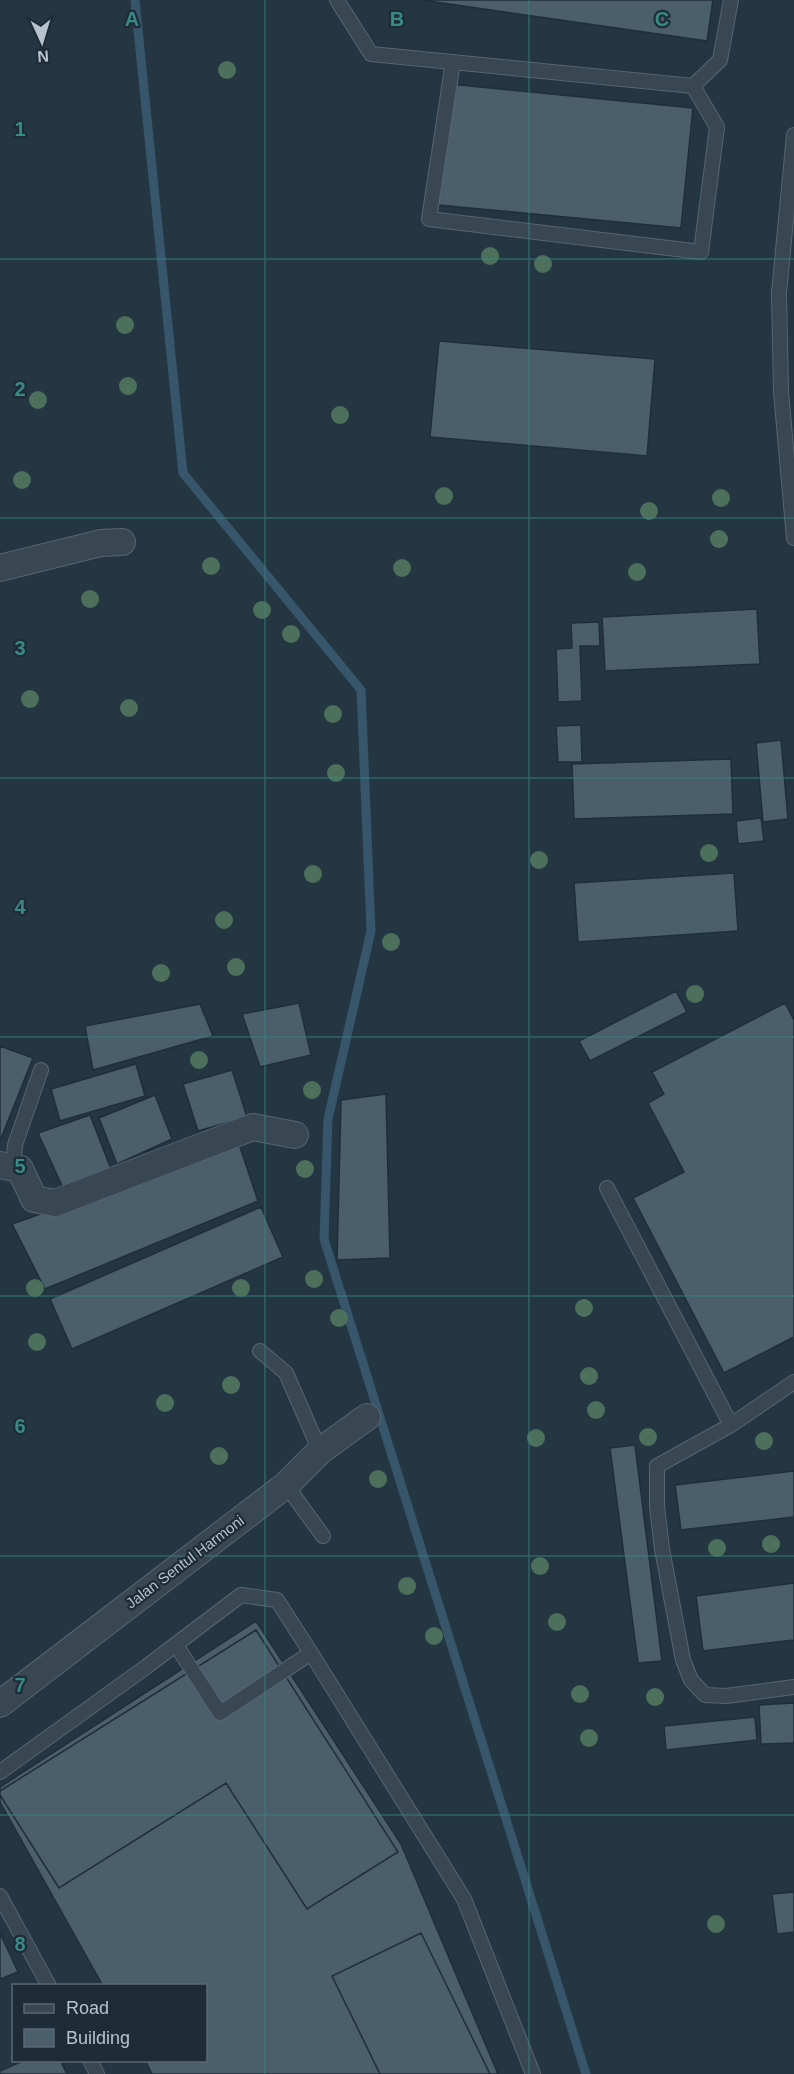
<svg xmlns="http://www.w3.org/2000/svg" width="794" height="2074" font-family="Arial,sans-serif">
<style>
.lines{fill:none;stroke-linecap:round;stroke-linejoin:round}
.stream{stroke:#37556b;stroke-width:9}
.building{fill:#4a5e6b;stroke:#202e3a;stroke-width:1.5}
.lane-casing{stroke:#576570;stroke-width:16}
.street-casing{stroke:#576570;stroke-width:28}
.lane{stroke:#394752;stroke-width:14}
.street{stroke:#394752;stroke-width:26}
.tree{fill:#4c705c}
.grid{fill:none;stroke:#398986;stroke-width:1.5;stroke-opacity:0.55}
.labels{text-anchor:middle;stroke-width:4.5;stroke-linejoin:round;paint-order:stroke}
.street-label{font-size:15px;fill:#b6c2cc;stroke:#1e2c38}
.grid-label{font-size:20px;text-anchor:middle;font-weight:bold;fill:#398986;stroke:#1e2c38;stroke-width:4.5;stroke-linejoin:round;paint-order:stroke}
</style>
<rect width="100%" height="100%" fill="#253643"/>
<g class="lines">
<path class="stream" d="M135 0 183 473 361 690 371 931 328 1119 324 1239 586 2074"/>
</g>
<path class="building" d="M421 0H713L707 41Z
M450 84 693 108 681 228 438 205Z
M439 341 655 359 647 456 430 437Z
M757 609 760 664 605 671 602 617Z
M599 622 600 646H580L582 701 558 702 556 649 572 648 571 623Z
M581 725 582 762H558L556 726Z
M781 740 788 819 763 822 756 743Z
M731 759 733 814 574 819 572 764Z
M761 818 764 841 738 844 736 821Z
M734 873 738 931 578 942 574 883Z
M676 991 687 1012 590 1061 579 1041Z
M299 1003 311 1055 260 1067 242 1014Z
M785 1003 794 1020V1337L724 1373 633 1198 684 1172 648 1103 664 1094 652 1072Z
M200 1004 213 1036 93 1070 85 1026Z
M0 1046 33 1058 0 1141Z
M136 1064 145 1096 60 1121 51 1089Z
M232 1070 247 1117 198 1131 183 1084Z
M386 1094 390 1258 337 1260 341 1100Z
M155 1095 172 1139 117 1164 99 1118Z
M90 1115 111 1169 63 1188 38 1133Z
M239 1144 258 1201 45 1289 12 1224Z
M261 1207 283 1257 72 1349 50 1299Z
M635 1445 662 1661 638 1663 610 1448Z
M794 1471V1517L681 1530 675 1485Z
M794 1583V1640L703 1651 696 1596Z
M256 1621 401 1844 498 2074H152L145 2060H206V1986H103L0 1802V1787Z
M256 1630 398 1852 307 1909 226 1783 59 1888 0 1795V1791Z
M794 1703V1743L761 1744 759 1705Z
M755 1717 757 1740 666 1750 664 1726Z
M794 1892V1932L777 1934 772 1894Z
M0 1933 18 1972 0 1979Z
M421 1933 490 2074H380L332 1976Z
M25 2060H60L67 2074H0V2071Z"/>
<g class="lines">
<g class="lane-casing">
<path id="lane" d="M337 0 371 54 693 86 720 60 731 0
M453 62 429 219 701 252 717 127 693 86
M794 135 779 293 781 392 794 538
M13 1168 15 1145 41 1070
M607 1188 731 1425
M260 1351 286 1373 320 1451
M794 1382 731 1425 657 1466V1506L662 1549 683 1660 691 1680 705 1695 726 1696 794 1687
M286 1485 323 1536
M176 1645 220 1713 311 1653
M0 1772 146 1667 241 1595 277 1600 311 1653 464 1899 533 2074
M0 1896 49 1986
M90 2060 97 2074"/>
</g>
<g class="street-casing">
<path id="street" d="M0 568 101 543 122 542
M0 1165 20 1169 34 1199 55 1203 253 1127 295 1135
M0 1704 286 1485 320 1451 367 1417"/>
</g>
<use href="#lane" class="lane"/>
<use href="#street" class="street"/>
</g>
<g class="tree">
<circle cx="227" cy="70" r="9"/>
<circle cx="490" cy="256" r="9"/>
<circle cx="543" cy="264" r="9"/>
<circle cx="125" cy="325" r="9"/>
<circle cx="128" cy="386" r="9"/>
<circle cx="38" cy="400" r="9"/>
<circle cx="340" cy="415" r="9"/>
<circle cx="22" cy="480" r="9"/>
<circle cx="444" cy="496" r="9"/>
<circle cx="721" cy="498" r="9"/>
<circle cx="649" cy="511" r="9"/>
<circle cx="719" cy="539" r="9"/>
<circle cx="211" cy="566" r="9"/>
<circle cx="402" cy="568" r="9"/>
<circle cx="637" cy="572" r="9"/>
<circle cx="90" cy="599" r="9"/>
<circle cx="262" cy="610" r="9"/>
<circle cx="291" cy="634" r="9"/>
<circle cx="30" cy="699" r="9"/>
<circle cx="129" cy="708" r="9"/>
<circle cx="333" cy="714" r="9"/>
<circle cx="336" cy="773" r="9"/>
<circle cx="709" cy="853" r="9"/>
<circle cx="539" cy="860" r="9"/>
<circle cx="313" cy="874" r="9"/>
<circle cx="224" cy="920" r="9"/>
<circle cx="391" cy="942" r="9"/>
<circle cx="236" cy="967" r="9"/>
<circle cx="161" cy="973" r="9"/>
<circle cx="695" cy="994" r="9"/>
<circle cx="199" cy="1060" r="9"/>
<circle cx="312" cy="1090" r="9"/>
<circle cx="305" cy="1169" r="9"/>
<circle cx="314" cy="1279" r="9"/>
<circle cx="35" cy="1288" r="9"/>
<circle cx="241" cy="1288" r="9"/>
<circle cx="584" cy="1308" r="9"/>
<circle cx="339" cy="1318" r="9"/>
<circle cx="37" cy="1342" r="9"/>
<circle cx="589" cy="1376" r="9"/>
<circle cx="231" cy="1385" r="9"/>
<circle cx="165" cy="1403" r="9"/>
<circle cx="596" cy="1410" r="9"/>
<circle cx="648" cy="1437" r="9"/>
<circle cx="536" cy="1438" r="9"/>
<circle cx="764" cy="1441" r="9"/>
<circle cx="219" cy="1456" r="9"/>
<circle cx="378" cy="1479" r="9"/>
<circle cx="771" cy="1544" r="9"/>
<circle cx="717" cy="1548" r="9"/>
<circle cx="540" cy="1566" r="9"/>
<circle cx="407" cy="1586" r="9"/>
<circle cx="557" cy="1622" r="9"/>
<circle cx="434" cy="1636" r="9"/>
<circle cx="580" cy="1694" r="9"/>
<circle cx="655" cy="1697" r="9"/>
<circle cx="589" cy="1738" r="9"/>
<circle cx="716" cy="1924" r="9"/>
</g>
<path class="grid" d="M265 0V2074M529 0V2074M0 259H794M0 518H794M0 778H794M0 1037H794M0 1296H794M0 1556H794M0 1815H794"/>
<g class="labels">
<g class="street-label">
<text transform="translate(185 1562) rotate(-37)" y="5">Jalan Sentul Harmoni</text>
</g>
</g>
<g class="grid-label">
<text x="132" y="26">A</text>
<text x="397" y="26">B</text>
<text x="662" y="26">C</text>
<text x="20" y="136">1</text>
<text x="20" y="396">2</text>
<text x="20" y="655">3</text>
<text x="20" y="914">4</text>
<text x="20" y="1173">5</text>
<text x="20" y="1433">6</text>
<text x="20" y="1692">7</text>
<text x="20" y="1951">8</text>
</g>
<rect x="12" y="1984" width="195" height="78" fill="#1e2c38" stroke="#5b6873" stroke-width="1.5"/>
<rect x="24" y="2004" width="30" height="9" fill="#394752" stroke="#5b6873" stroke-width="1.5"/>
<text x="66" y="2014" font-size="18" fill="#b6c2cc">Road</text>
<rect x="24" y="2029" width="30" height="18" fill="#4a5e6b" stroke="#5b6873" stroke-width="1.5"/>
<text x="66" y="2044" font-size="18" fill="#b6c2cc">Building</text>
<g transform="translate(42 42) rotate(176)" stroke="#1e2c38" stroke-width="4.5" paint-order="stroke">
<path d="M0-4.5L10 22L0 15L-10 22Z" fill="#b6c2cc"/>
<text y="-9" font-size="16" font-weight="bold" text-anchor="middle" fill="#b6c2cc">N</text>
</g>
</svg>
